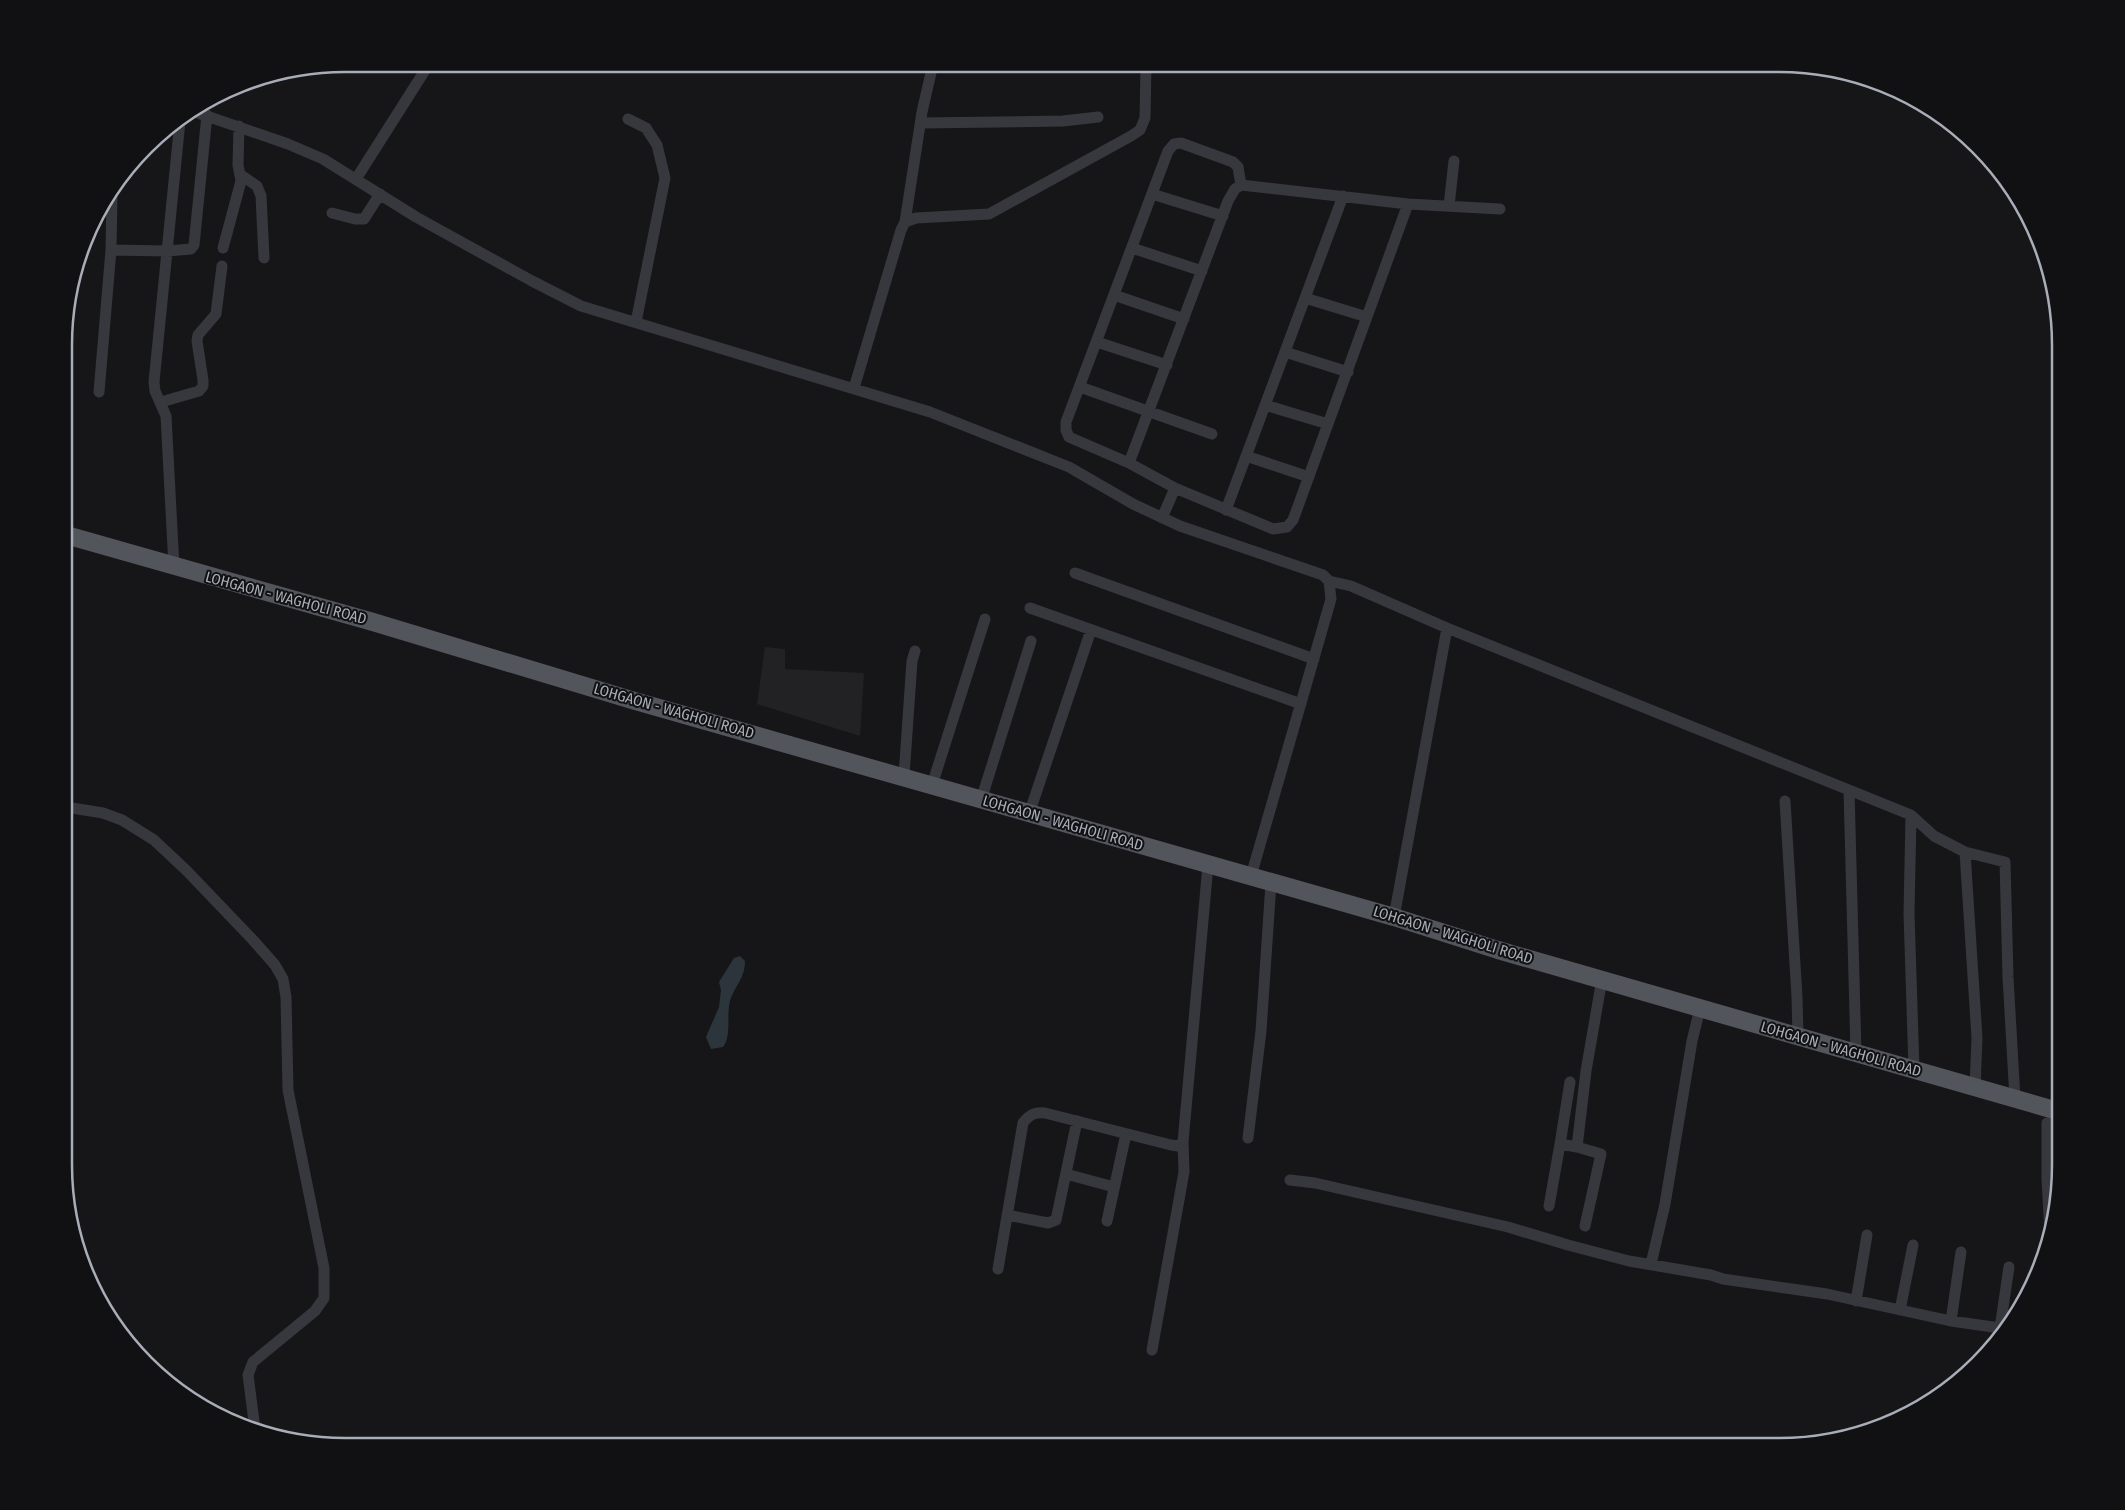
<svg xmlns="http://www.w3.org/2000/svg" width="2125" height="1510" font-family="'Fira Sans Condensed',sans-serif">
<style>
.built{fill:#222225}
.water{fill:#2c353c}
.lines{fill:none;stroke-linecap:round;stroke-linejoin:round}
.minor{stroke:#37383d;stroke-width:11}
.primary{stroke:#53555c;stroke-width:18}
.labels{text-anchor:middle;stroke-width:4;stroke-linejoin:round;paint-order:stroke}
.street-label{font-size:15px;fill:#a8adb8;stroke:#111113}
.rim{fill:none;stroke:#a8adb8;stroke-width:2.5}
</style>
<rect width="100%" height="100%" fill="#161618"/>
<path class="built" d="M765 647 785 649V669L864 673 860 736 757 704Z"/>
<path class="water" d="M740 956 745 961C745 979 735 985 730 1001 726 1016 732 1035 723 1047L711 1049 706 1037 719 1007 721 990 719 982 734 958Z"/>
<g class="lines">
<path class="minor" d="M195 112 288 144 323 159 416 217 532 281 581 306 930 412 1069 467 1133 504 1180 526 1323 575 1329 581 1331 599 1251 876
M628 119 646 128 657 145 665 178 636 322
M921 123 1063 121 1098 117
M241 175 257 186 261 196 264 258
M356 179 429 64
M1241 185 1238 167 1233 162 1181 143 1174 144 1168 151 1066 422V430L1069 437 1129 463 1175 488 1273 529 1287 527 1293 520 1408 204
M1152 194 1223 216
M1449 206 1454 161
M332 213 355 219H364L380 194
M905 222 916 218 989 214 1131 136 1140 130 1145 118 1146 64
M223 248 241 181 238 165 239 126
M1132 248 1202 271
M111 250 167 251 191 249 194 245 207 115
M1114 295 1184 319
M1305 298 1367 317
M1097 342 1167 365
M1285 352 1348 372
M1080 387 1212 434
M854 388 901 230 905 222 922 112 933 64
M99 392 111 250 112 195
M161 402 199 391 203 386V380L197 341 198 335 216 314 222 266
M1265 405 1328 424
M1246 456 1309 477
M1129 463 1228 201 1235 189 1241 185 1408 204 1500 209
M1226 510 1343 196
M1162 518 1175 488
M174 567 166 416 155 391 154 382 180 121
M1075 573 1314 659
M1329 581 1351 586 1447 628 1911 815 1934 836 1965 852 2005 862 2008 977 2015 1099
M1030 608 1301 704
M904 776 912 661 915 651
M932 785 985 619
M1849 790 1856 1053
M981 800 1031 641
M1785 801 1797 997 1798 1036
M66 807 103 813 122 820 154 840 187 871 253 940 275 965 283 979 286 997 288 1090 324 1268V1298L315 1311 253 1362 248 1375 255 1429
M1029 814 1091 630
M1911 815 1909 913 1914 1070
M1965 852 1977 1038 1975 1088
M1394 917 1447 628
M2047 1123V1179L2050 1234
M1248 1138 1261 1031 1271 883
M1560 1144 1570 1082
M1577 1147 1601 1154 1585 1226
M1066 1174 1114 1187
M1290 1180 1315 1183 1508 1227 1568 1245 1629 1261 1711 1275 1723 1279 1827 1294 1951 1321 2007 1329
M1549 1206 1560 1144 1577 1147 1586 1071 1602 979
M1007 1215 1048 1223 1056 1220 1077 1121
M1107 1221 1126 1134
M1651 1264 1665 1204 1692 1041 1700 1008
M998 1269 1023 1123C1030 1114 1035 1112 1045 1113L1171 1145 1178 1146 1183 1142 1208 865
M1856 1301 1867 1235
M1900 1310 1913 1245
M1951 1321 1961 1252
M2000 1328 2009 1267
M1152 1350 1184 1172 1183 1142"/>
<path class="primary" d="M66 535 373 622 635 701 1394 917 1498 950 2061 1112"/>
</g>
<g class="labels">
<g class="street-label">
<text transform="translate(286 598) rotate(15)" y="5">LOHGAON - WAGHOLI ROAD</text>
<text transform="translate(674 711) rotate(16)" y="5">LOHGAON - WAGHOLI ROAD</text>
<text transform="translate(1063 823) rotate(16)" y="5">LOHGAON - WAGHOLI ROAD</text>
<text transform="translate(1453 935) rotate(17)" y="5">LOHGAON - WAGHOLI ROAD</text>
<text transform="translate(1841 1049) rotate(16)" y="5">LOHGAON - WAGHOLI ROAD</text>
</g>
</g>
<path d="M0 0H2125V1510H0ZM345 72H1779A273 273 0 0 1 2052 345V1165A273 273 0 0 1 1779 1438H345A273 273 0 0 1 72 1165V345A273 273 0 0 1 345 72Z" fill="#111113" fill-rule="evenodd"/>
<path class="rim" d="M345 72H1779A273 273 0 0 1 2052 345V1165A273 273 0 0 1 1779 1438H345A273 273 0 0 1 72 1165V345A273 273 0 0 1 345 72Z"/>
</svg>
